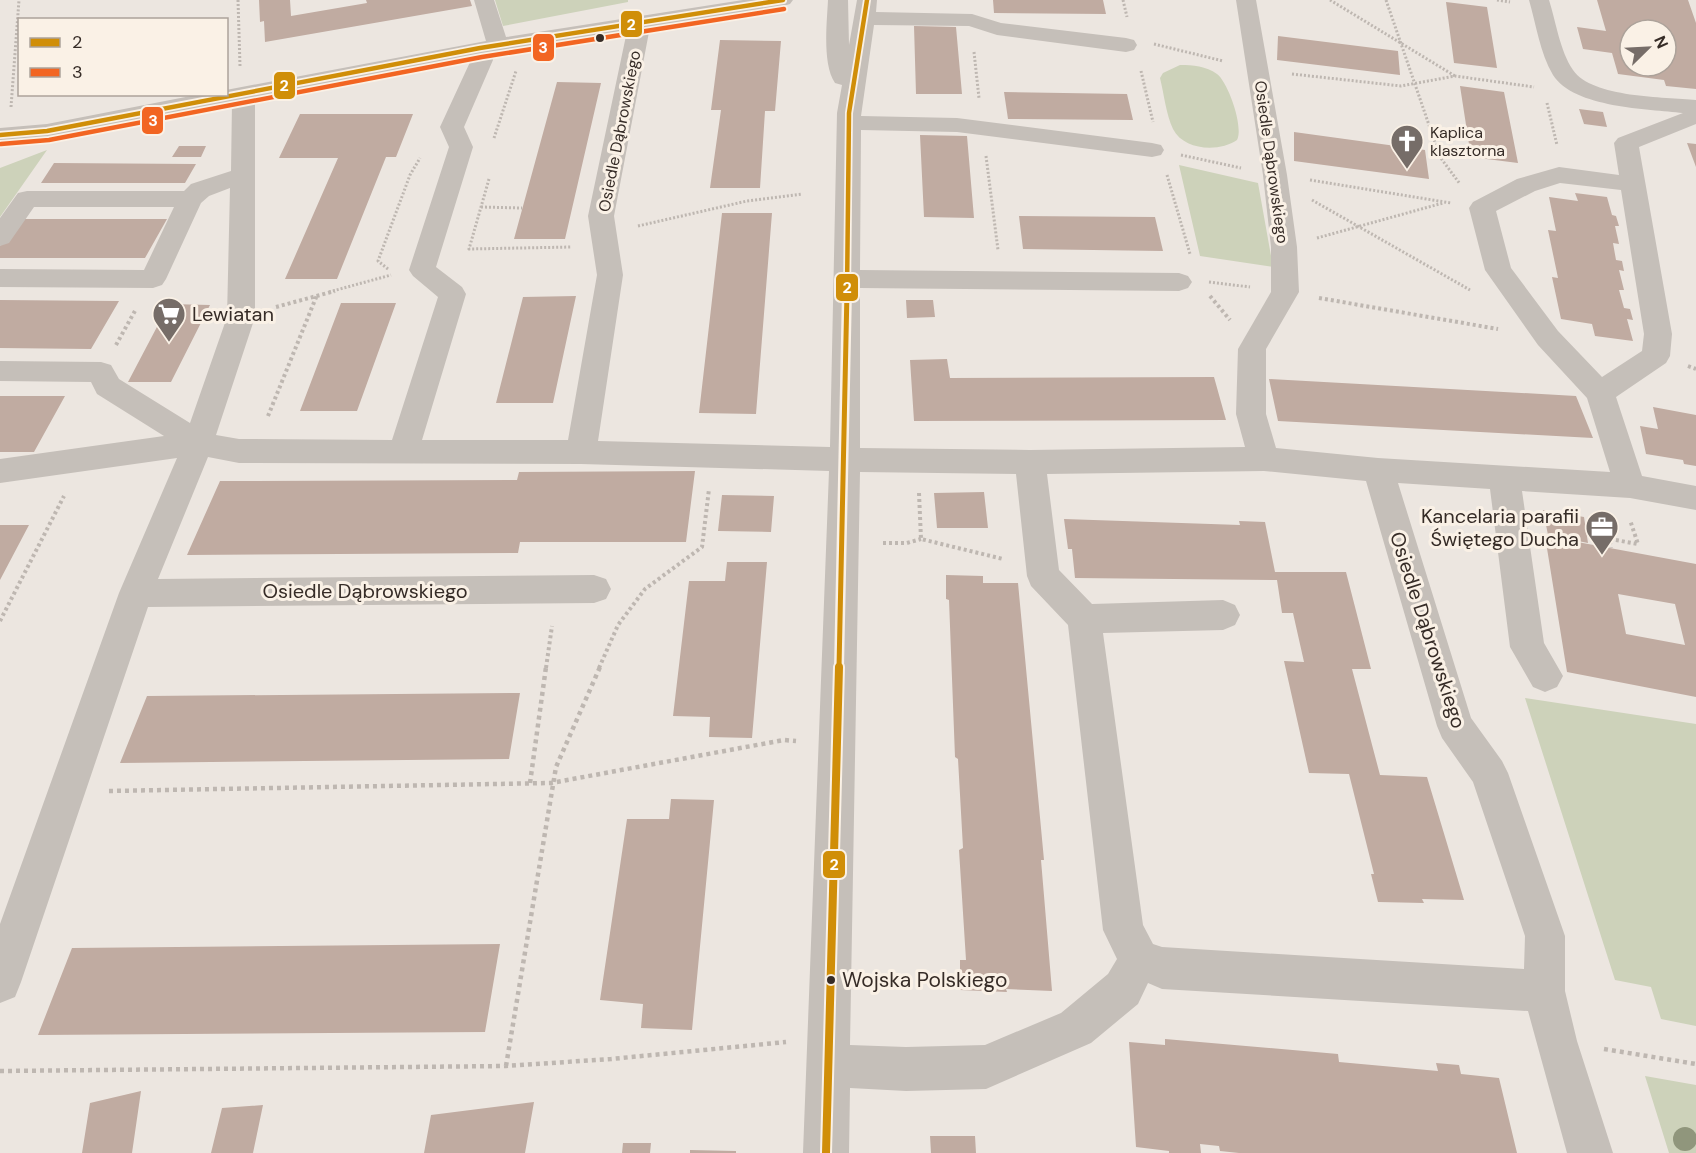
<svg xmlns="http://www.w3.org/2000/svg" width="1696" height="1153" font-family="'DM Sans',sans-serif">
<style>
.green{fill:#cdd2ba}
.building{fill:#c0aba1;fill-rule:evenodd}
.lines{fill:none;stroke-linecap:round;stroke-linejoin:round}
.path-far2{stroke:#beb7b1;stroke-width:3;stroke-dasharray:2 2;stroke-linecap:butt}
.path-far1{stroke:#beb7b1;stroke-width:4;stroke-dasharray:3 3;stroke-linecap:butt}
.path{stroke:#beb7b1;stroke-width:4.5;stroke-dasharray:4 4;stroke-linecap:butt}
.minor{fill:#c5bfb9;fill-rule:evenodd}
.bus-1-far2-casing{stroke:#faf1e6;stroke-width:8}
.bus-1-far1-casing{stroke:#faf1e6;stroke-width:10}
.bus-1-casing{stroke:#faf1e6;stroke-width:12}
.bus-2-casing{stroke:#faf1e6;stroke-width:8}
.bus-1-far2{stroke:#d08e08;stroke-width:4.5}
.bus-1-far1{stroke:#d08e08;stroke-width:5}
.bus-1{stroke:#d08e08;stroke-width:8}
.bus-2{stroke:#f26522;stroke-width:4.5}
.tree{fill:#90967c}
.bus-dot{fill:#362c27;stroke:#faf1e6;stroke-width:2}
.labels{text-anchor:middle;stroke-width:6;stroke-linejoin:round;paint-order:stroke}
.far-street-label{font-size:16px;fill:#362c27;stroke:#faf1e6}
.far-poi-label{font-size:16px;fill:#362c27;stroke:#faf1e6;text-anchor:start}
.poi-label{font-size:20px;fill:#362c27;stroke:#faf1e6;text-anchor:start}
.street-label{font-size:20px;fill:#362c27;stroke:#faf1e6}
.near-bus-label{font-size:21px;fill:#362c27;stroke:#faf1e6;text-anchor:start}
.line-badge{stroke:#faf1e6;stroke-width:2}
.badge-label{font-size:16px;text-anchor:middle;font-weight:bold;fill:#fff}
</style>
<rect width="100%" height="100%" fill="#ece6e0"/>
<path class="green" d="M495 0H628V2L503 26Z
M1180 65C1193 65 1206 66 1217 74 1228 82 1244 127 1237 140 1220 152 1184 151 1173 129 1166 114 1164 94 1160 78L1163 73Z
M47 150 0 217V168Z
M1179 165 1258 183 1273 267 1200 256Z
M1525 698 1696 724V1026L1661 1019 1651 987 1615 980Z
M1645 1076 1696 1085V1153H1669Z"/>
<path class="building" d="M259 0H290L291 16 367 3 366 0H470L472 6 265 42 264 21 260 22Z
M993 0H1103L1106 14 994 13Z
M1597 0H1688L1696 23V89L1666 86 1664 80 1618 74 1612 53 1583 49 1577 27 1606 31ZM1630 30H1666V66H1630Z
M1446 2 1487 7 1497 68 1454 63Z
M914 26 956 27 962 94H916Z
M1278 36 1398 51 1400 75 1277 60Z
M720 40 781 41 775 111H765L760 188H710L721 110H711Z
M557 82 601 83 565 239H514Z
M1460 86 1504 92 1518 163 1471 157Z
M1004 92 1127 94 1133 120 1008 119Z
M1579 109 1603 112 1607 127 1584 124Z
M300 114H413L396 157H386L337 279H285L338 158H279Z
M1294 132 1425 150 1429 179 1294 161Z
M920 135 967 136 974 218 924 217Z
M1687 143 1696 144V167Z
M179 146H206L201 157H172Z
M54 163 196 164 185 183H41Z
M1575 193 1607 197 1612 215 1616 216 1619 226H1615L1619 244 1613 243 1616 260 1622 261 1624 271 1619 270 1624 290H1619L1624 308 1630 309 1633 320 1627 319 1633 341 1595 336 1592 324 1561 319 1552 277 1558 278 1548 230 1556 231 1549 197 1578 201Z
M722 213H772L756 414 699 413Z
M1019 216 1155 217 1163 251 1023 249Z
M18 219H167L145 258H0V246Z
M576 296 553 403H496L523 297Z
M0 300 119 301 91 349 0 348Z
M906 300H933L935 317 907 318Z
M341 303H396L357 411H300Z
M169 304 210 305 171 382H128Z
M947 359 950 378 1214 377 1226 420 914 421 910 360Z
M1269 379 1576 396 1593 438 1278 421Z
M0 396H65L34 452H0Z
M1653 407 1696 415V466L1684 464 1683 460 1646 454 1640 426 1658 429Z
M695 471 686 542H520L518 553 187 555 220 481 517 480 519 472Z
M984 492 988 528H937L934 493Z
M722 495 774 496 771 532 718 531Z
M1543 510 1584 517 1588 543 1548 535Z
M1064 519 1240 525 1239 521 1265 522 1275 572H1346L1371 669H1352L1380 775 1427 777 1464 900 1422 899 1424 903 1378 902 1371 874H1374L1349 774 1309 773 1284 661 1304 662 1293 613H1282L1277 580 1075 578 1072 549H1068Z
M0 525H29L0 580Z
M1545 536 1696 564V697L1567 672ZM1618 594 1675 604 1685 645 1626 634Z
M727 562H767L752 738 709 737 710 717 673 716 689 581H725Z
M946 575 983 576V583H1018L1044 860H1041L1052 991 1006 989 1007 992 960 990V960H966L959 850 963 848 958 759 955 757 949 600 946 599Z
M520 693 509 759 120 763 147 696Z
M671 799 714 800 692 1030 641 1028 643 1004 600 1000 627 819H669Z
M500 944 485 1032 38 1035 72 948Z
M1165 1039 1338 1054 1339 1062 1438 1071 1436 1063 1459 1065 1461 1074 1499 1078 1517 1153H1239L1220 1151 1219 1146 1200 1144 1201 1153H1169V1151L1136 1147 1129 1042 1165 1045Z
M141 1091 132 1153H82L90 1103Z
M534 1102 525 1153H424L431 1115Z
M263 1105 253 1153H211L222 1108Z
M930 1136H975L976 1153H931Z
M623 1143H651L650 1153H622Z
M690 1150 736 1151V1153H690Z"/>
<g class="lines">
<path class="path-far2" d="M238 0 240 66
M1123 0 1127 17
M1330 0 1455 76
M1386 0 1440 157 1460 184
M1497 0 1510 2
M1154 44 1223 61
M974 52 979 98
M1141 71 1153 122
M1292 74 1401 86 1455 76 1534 87
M1547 103 1557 145
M11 107 19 0
M494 138 516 71
M1181 155 1241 168
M986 156 998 250
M1167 175 1190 254
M489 179 469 249 572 247
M1310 180 1451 203
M1312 200 1470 290
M481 207 522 208
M638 226 747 201 802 194
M1317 238 1443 203
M388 269 378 261 410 175 420 158
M1209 282 1250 287
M329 292 391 275"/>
<path class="path-far1" d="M1210 296 1230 320
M1319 298 1498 329
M276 307 335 291
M116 345 136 309
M1688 366 1696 369
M268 416 317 295
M919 493 921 539 1003 559
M1605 518 1611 548
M1610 539 1638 544 1630 520
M883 543H907L921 539
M0 621 64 496
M546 668 552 626
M599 668 618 625 645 589 702 547 709 489"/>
<path class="path" d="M530 783 546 667
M109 791 551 783 784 740 796 741
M1604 1049 1696 1064
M506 1066 556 767 600 667
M0 1071 506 1066 611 1059 786 1042"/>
<path class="minor" d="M474 0H494L506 37 743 0H793L790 4 783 6 647 28 649 32 614 216 623 275 598 441 830 447 837 113 842 85 835 83C822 64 827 22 828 0H848L849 45 857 0H877L876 12 972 14 1001 23 1126 38 1134 40 1137 45 1134 50 1126 52 997 35 969 26 874 25 861 116 957 118 1152 143 1161 145 1164 150 1161 155 1152 157 957 132 861 130 860 270 1179 273 1188 276 1192 282 1188 288 1179 291 860 288V448L1030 450 1245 447 1236 414 1238 349 1271 292V247L1263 175 1236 0H1256L1287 175 1297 247 1299 292 1266 349V414L1276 448 1378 458 1610 472 1587 398 1538 345 1485 270 1469 208 1473 202 1517 179 1559 167 1619 175 1614 143 1618 138 1683 113C1648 109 1574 108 1553 75 1540 53 1536 24 1529 0H1549C1556 22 1560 51 1573 70 1592 98 1665 97 1696 100V124L1639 147 1672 334 1670 356 1666 363 1616 397 1642 476 1696 486V510L1630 498 1522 491 1544 643 1563 676 1557 687 1545 692 1533 687 1510 647 1490 489 1398 483 1471 718 1502 761 1508 773 1565 936V991L1577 1041 1613 1153H1567L1528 1011 1162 989 1148 983 1138 1004 1091 1043 986 1089 906 1091 850 1088 849 1153H803L829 471 581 464 239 463 208 457 158 579 594 575 606 579 611 589 606 599 594 603 148 607 21 982 15 997 0 1003V924L119 593 177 458 0 483V459L164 436 97 394 91 382 0 381V361L101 362 111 365 119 379 190 423 227 317 230 188 209 196 201 203 166 279 162 285 153 288 0 287V269L144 270 174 207H34L9 243 0 246V218L18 193 27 191H184L191 184 231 171 232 102 47 138 0 142V128L47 124 201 94H226V90L486 41ZM627 31 588 216 597 275 568 440H422L466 294 462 287 436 267 473 147 464 127 493 60 492 53ZM470 56 471 60 440 127 449 147 409 270 413 276 438 297 392 440 239 439 216 435 255 317V98ZM1560 183 1621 190 1644 334 1642 351 1602 377 1558 331 1511 268 1496 211 1535 191ZM1264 471 1366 481 1437 726 1442 738 1473 782 1525 936 1524 969 1162 947 1153 944 1143 925 1103 633 1223 630 1235 625 1240 615 1235 605 1223 600 1092 604 1059 570 1047 474ZM860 472 1016 474 1027 576 1031 586 1068 625 1103 930 1117 959 1108 974 1061 1013 985 1045 906 1047 850 1045Z"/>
<g class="bus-1-far2-casing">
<path id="bus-1-far2" d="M0 135 47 131 480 48 783 0
M847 292 849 113 867 0"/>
</g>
<g class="bus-1-far1-casing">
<path id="bus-1-far1" d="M839 668 847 291"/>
</g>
<g class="bus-1-casing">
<path id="bus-1" d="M826 1153 839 667"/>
</g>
<g class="bus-2-casing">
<path id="bus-2" d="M1 144 49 140 482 57 784 9"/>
</g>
<use href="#bus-1-far2" class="bus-1-far2"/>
<use href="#bus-1-far1" class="bus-1-far1"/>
<use href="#bus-1" class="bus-1"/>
<use href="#bus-2" class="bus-2"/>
</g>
<circle class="tree" cx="1685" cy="1139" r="12"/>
<defs>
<g id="church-pin" transform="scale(1.725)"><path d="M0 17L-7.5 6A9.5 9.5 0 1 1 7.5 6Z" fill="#766d68" stroke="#faf1e6"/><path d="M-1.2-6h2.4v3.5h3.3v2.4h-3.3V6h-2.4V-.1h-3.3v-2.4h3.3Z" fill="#fff"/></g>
<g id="supermarket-pin" transform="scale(1.725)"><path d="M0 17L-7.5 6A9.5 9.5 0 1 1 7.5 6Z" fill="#766d68" stroke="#faf1e6"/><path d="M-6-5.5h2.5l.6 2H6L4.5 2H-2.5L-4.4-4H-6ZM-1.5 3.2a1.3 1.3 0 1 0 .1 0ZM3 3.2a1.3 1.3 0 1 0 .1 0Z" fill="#fff"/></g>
<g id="office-pin" transform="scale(1.725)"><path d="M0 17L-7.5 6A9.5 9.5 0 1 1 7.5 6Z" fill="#766d68" stroke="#faf1e6"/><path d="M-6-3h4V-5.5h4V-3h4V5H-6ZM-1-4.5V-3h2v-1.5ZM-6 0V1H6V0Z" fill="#fff"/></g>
</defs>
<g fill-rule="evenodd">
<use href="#church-pin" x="1407" y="141"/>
<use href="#supermarket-pin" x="169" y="314"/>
<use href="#office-pin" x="1602" y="527"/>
</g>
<g class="bus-dot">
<circle cx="600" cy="38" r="5"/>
<circle cx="831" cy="980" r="5"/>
</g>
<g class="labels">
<g class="far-street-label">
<text transform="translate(619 131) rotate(-79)" y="6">Osiedle Dąbrowskiego</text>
<text transform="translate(1272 162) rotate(82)" y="6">Osiedle Dąbrowskiego</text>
</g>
<g class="far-poi-label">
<text x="1430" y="138">Kaplica<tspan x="1430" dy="18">klasztorna</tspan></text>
</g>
<g class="poi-label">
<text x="192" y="321">Lewiatan</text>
<text x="1579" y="523" text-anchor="end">Kancelaria parafii<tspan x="1579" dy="23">Świętego Ducha</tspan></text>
</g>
<g class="street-label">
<text x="365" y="598">Osiedle Dąbrowskiego</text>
<text transform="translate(1428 630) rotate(72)" y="7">Osiedle Dąbrowskiego</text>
</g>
<g class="near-bus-label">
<text x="842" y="987">Wojska Polskiego</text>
</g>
</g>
<g class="line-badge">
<rect x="620" y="10" width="23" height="28" rx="6" fill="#d08e08"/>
<rect x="532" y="33" width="23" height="29" rx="6" fill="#f26522"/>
<rect x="273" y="71" width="23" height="29" rx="6" fill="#d08e08"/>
<rect x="141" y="106" width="23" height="29" rx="6" fill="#f26522"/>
<rect x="835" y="273" width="24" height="29" rx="6" fill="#d08e08"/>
<rect x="822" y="850" width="24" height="29" rx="6" fill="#d08e08"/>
</g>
<g class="badge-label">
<text x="631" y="30">2</text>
<text x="543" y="53">3</text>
<text x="284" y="91">2</text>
<text x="153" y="126">3</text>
<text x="847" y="293">2</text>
<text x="834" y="870">2</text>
</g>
<rect x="18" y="18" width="210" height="78" fill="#faf1e6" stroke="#aca29a" stroke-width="1.5"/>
<rect x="30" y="38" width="30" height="9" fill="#d08e08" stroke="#aca29a" stroke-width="1.5"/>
<text x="72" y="48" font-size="18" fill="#362c27">2</text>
<rect x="30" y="68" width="30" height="9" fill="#f26522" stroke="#aca29a" stroke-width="1.5"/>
<text x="72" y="78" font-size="18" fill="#362c27">3</text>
<g transform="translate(1648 48) rotate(66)"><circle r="28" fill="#faf1e6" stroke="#aca29a" stroke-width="1.5"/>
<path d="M0-4.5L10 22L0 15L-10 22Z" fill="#766d68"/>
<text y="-9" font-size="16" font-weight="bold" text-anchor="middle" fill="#362c27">N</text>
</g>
</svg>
